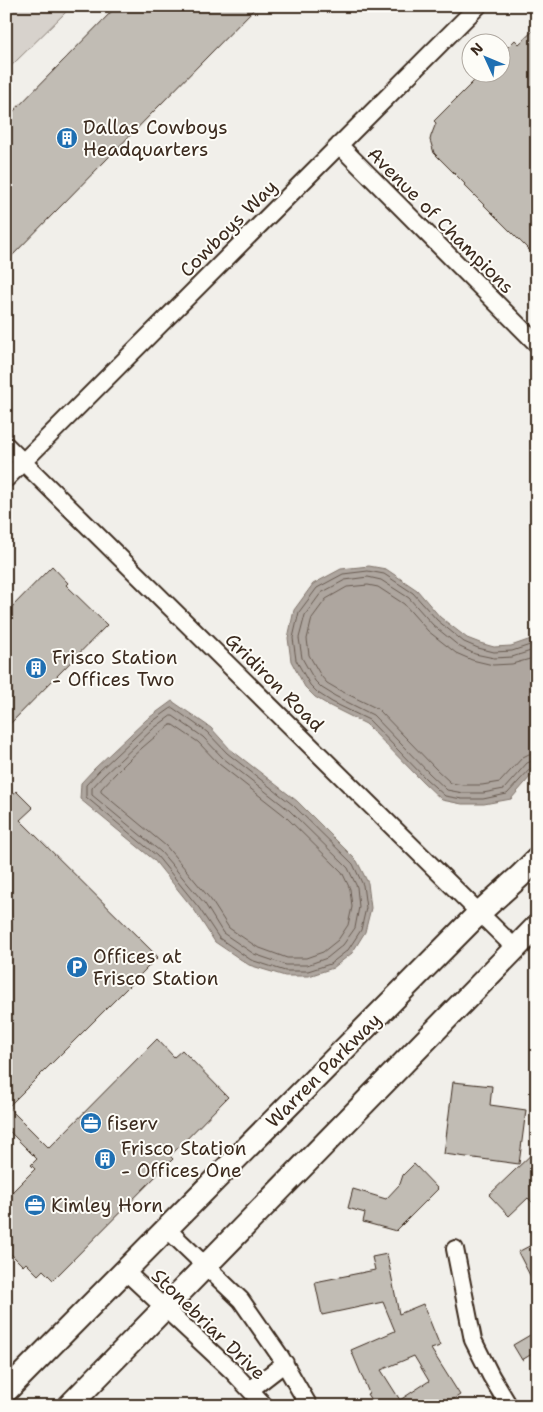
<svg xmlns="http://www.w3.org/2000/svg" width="543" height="1412" font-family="'Shantell Sans',sans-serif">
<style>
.green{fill:#d7d2cc;stroke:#897e75}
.water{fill:#aea69f;stroke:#80746b}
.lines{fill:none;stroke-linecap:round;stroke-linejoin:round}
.shore{stroke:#695c52;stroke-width:1}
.building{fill:#c1bcb4;stroke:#3b2a1e;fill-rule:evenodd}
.street-casing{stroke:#3b2a1e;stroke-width:20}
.secondary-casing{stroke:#3b2a1e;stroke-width:26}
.street{stroke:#fdfcf7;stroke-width:16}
.secondary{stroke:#fdfcf7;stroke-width:22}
.labels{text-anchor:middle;stroke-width:4;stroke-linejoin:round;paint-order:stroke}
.poi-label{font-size:19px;fill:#3b2a1e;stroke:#fdfcf7;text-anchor:start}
.street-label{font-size:19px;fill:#3b2a1e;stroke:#fdfcf7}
</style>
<rect width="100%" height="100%" fill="#f1efea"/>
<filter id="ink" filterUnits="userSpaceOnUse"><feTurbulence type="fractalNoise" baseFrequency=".02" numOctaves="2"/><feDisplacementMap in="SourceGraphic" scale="10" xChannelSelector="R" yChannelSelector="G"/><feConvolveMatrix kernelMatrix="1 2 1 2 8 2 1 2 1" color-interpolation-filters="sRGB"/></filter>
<g filter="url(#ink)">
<path class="green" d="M6 6H72L6 71Z"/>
<path class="water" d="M369 566 386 569 417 590 440 617 467 638 480 643 494 647 511 646 531 639 537 634V769L511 799 484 804H462L442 800 423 782 366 724 330 706 315 697 305 687 291 661 288 638 294 610 313 584 341 569Z
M172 701 211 728 230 749 297 801 357 861 368 883 371 908 365 932 352 953 333 968 309 976H285L249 965 215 942 195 911 154 860 80 799 81 783 95 768 146 720Z"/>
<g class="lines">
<path class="shore" d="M537 641 533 644 512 651 494 652 478 648 464 642 437 620 413 593 384 574 368 571 343 574 317 588 299 612 293 638 296 660 310 685 318 693 332 702 369 720 426 779 445 796 462 799H483L507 794 531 768 537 767
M537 649 512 657 494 658 475 654 460 647 433 625 409 598 381 580 368 577 345 580 321 593 305 615 299 638 302 658 315 681 322 688 335 696 373 715 430 774 447 790 463 793H483L504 789 527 763 532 761 537 760
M537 657 512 664 493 665 472 660 456 653 428 631 404 604 378 587 368 585 347 587 326 599 312 618 307 639 309 655 321 676 327 683 339 690 378 709 436 769 451 783 463 785H482L500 782 523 757 529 754 537 753
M173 708 207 732 227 753 293 805 353 864 363 885 366 908 361 930 348 950 330 964 308 971H285L251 960 219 938 199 908 157 856 86 797V785L99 771 149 724 170 709Z
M171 716H173L203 737 223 758 289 810 348 868 357 887 359 907 355 928 343 945 327 958 307 965H286L254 954 223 933 205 904 161 852 92 795V788L103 776 153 729Z
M171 725H173L198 742 219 764 284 815 342 872 350 889 352 907 348 925 338 940 323 952 306 958H287L257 947 229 928 211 900 166 846 101 792V789C122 766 145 743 171 725Z"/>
</g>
<path class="building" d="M117 6H257L6 262V119Z
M537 27V258L464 185 465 184 434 153 430 140 431 136 436 123 434 121 483 72H500V55L515 40 519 44Z
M52 566 68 583 66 585 107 625 6 728V613Z
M16 791 33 808 20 820 158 957 8 1107 49 1148 157 1039 174 1057 182 1050 228 1097 170 1156 173 1159 53 1280 43 1270 38 1275 26 1263 23 1266 6 1249V1198L35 1169 31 1165 37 1159 6 1128V802Z
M453 1082 492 1086 490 1105 526 1110 519 1164 444 1154Z
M537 1149V1207L528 1198 509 1216 489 1195Z
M414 1164 438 1189 396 1231 363 1222 365 1213 348 1208 353 1189 386 1199 400 1184 403 1175Z
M537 1242V1289L518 1252Z
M387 1254 399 1314 423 1304 440 1346 431 1349 460 1395 443 1406H375L367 1394 369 1393 351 1350 395 1331 383 1302 322 1315 315 1282 375 1270 372 1257ZM414 1356 429 1381 400 1400 381 1370Z
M537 1331V1351L522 1360 513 1345Z"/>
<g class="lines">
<g class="street-casing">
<path id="street" d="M339 145 537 344
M6 445 515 948
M6 479 478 6
M167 1229 241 1300 280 1356 309 1406
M455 1249 473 1340 491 1376 509 1406
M125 1271 233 1372 265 1406
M250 1390 285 1363"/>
</g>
<g class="secondary-casing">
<path id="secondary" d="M6 1391 479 913 520 876 537 859
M69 1406 537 926"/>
</g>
<use href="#street" class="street"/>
<use href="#secondary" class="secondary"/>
</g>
</g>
<defs>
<g id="building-disc" transform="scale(1.125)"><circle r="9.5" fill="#1f6fb2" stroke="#fdfcf7"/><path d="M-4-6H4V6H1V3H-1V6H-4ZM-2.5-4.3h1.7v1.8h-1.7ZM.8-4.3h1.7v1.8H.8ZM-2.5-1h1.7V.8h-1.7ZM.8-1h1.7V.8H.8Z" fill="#fff"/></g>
<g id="parking-disc" transform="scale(1.125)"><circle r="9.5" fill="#1f6fb2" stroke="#fdfcf7"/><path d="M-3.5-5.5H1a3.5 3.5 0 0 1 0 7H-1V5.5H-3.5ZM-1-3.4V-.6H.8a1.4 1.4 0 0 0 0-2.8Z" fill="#fff"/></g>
<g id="office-disc" transform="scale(1.125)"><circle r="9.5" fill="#1f6fb2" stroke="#fdfcf7"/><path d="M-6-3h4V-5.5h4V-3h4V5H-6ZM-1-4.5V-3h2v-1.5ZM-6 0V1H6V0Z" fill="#fff"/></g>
</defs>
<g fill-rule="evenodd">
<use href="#building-disc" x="67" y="138"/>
<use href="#building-disc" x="36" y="668"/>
<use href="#parking-disc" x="77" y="967"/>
<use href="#office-disc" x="91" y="1123"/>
<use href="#building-disc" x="105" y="1159"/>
<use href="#office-disc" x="35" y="1205"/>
</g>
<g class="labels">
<g class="poi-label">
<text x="83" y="134">Dallas Cowboys<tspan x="83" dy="22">Headquarters</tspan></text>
<text x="52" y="664">Frisco Station<tspan x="52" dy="22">- Offices Two</tspan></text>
<text x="93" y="963">Offices at<tspan x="93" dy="22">Frisco Station</tspan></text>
<text x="107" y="1130">fiserv</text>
<text x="121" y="1155">Frisco Station<tspan x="121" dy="22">- Offices One</tspan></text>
<text x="51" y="1212">Kimley Horn</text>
</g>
<g class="street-label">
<text transform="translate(441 220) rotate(45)" y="7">Avenue of Champions</text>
<text transform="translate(228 228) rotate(-45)" y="7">Cowboys Way</text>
<text transform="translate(275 682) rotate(45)" y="7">Gridiron Road</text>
<text transform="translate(323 1070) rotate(-45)" y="7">Warren Parkway</text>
<text transform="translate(209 1324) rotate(44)" y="7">Stonebriar Drive</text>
</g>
</g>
<rect width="543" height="1412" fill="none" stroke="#fdfcf7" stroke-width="25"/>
<rect x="12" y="12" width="518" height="1387" fill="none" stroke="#3b2a1e" stroke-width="2" filter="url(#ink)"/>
<g transform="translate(486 58) rotate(314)"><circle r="24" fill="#fdfcf7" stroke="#afa8a0"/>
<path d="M0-4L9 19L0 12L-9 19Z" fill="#1f6fb2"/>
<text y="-8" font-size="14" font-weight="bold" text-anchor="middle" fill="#3b2a1e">N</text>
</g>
</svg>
